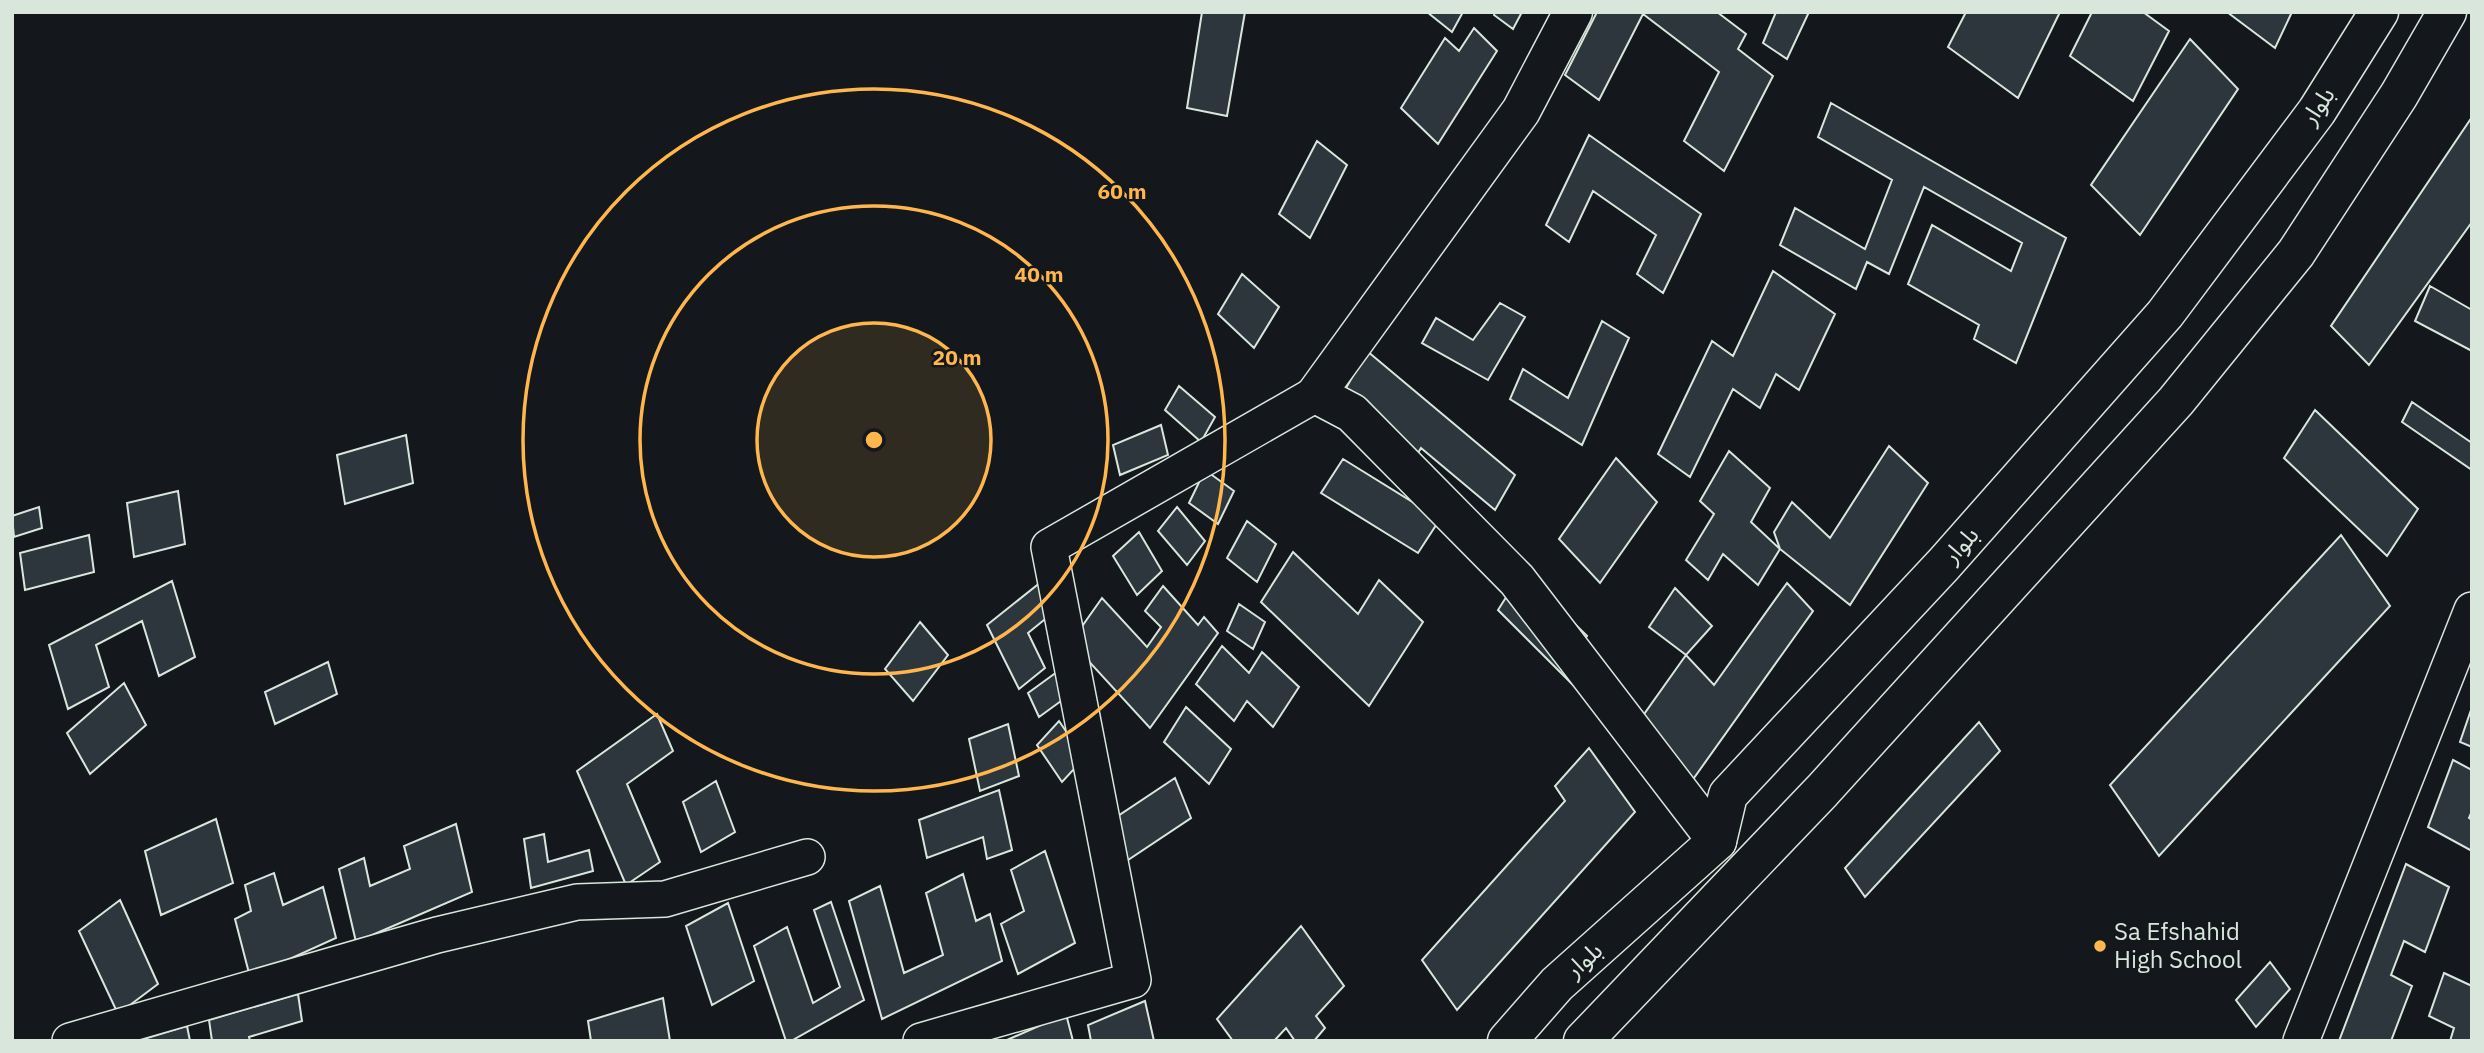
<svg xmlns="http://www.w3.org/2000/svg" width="2484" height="1053" font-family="'IBM Plex Sans','Noto Sans Arabic',sans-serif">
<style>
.building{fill:#2c363c;stroke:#d8e6dc;stroke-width:2}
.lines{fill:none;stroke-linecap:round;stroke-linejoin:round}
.minor-casing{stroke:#d8e6dc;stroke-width:38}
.tertiary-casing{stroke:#d8e6dc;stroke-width:41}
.primary-casing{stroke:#d8e6dc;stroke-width:41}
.minor{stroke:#14181c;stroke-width:35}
.tertiary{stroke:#14181c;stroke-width:38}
.primary{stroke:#14181c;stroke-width:38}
.ring{fill:none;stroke:#ffb74d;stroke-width:3.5}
.poi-dot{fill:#ffb74d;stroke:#14181c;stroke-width:2.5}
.labels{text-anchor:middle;stroke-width:5;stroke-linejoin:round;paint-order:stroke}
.street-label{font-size:24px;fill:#d8e6dc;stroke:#14181c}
.poi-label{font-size:24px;fill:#d8e6dc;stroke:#14181c;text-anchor:start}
.centre{fill:#ffb74d;stroke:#14181c;stroke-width:3.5}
.ring-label{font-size:21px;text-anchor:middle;font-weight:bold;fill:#ffb74d;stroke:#14181c;stroke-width:5;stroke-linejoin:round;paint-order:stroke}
</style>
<rect width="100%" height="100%" fill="#14181c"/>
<path class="building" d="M1202 12H1245L1227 116 1187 108Z
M1427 12H1463L1452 32Z
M1495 12H1522L1513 29 1494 15Z
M1597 12H1717L1746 34 1738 49 1773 76 1724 171 1684 141 1719 72 1643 14 1599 100 1565 75Z
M1776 12H1809L1787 59 1763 43Z
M1966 12H2056L2059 14 2018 98 1948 47Z
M2092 12H2143L2169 31 2133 101 2070 56Z
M2227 12H2292L2275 48Z
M1474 28 1497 51 1438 144 1401 108 1445 38 1459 51Z
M2190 39 2238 89 2140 235 2091 185Z
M1831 103 2066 238 2016 363 1974 339 1979 325 1908 284 1932 225 2011 271 2022 243 1924 187 1889 274 1867 262 1856 289 1780 245 1795 208 1865 249 1892 180 1818 137Z
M2472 117V222L2369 365 2331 326Z
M1589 135 1701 214 1663 293 1637 274 1656 235 1593 191 1569 242 1546 225Z
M1317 141 1347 165 1310 238 1279 214Z
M1773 271 1835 314 1799 390 1776 374 1760 408 1733 389 1690 477 1658 454 1712 341 1733 356Z
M1242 274 1279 307 1254 348 1218 314Z
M2430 286 2472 310V351L2415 321Z
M1500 303 1525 317 1488 380 1422 343 1436 318 1473 340Z
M1602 321 1629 338 1582 445 1510 399 1523 369 1568 398Z
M1367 351 1515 475 1495 510 1421 448 1406 473 1333 411Z
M1179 386 1215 417 1201 442 1165 410Z
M2412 402 2472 443V470L2402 422Z
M2315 410 2418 509 2387 556 2284 458Z
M1161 425 1168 455 1120 475 1113 445Z
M406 435 413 483 345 504 337 455Z
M1889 446 1928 483 1850 605 1780 549 1774 532 1792 502 1830 538Z
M1729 451 1770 488 1751 522 1780 549 1758 585 1723 554 1708 580 1686 560 1714 514 1700 501Z
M1616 458 1657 502 1600 583 1559 539Z
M1343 459 1440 519 1418 553 1321 493Z
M1205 470 1234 491 1218 524 1189 503Z
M178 491 185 544 134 557 127 503Z
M39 507 42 528 14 537 12 516Z
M1177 507 1205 541 1187 565 1158 531Z
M1247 521 1276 544 1257 582 1227 558Z
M1139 532 1162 571 1137 595 1113 556Z
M89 535 94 572 25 590 20 553Z
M2341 535 2390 606 2159 856 2110 785Z
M1293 552 1358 614 1379 580 1423 622 1369 706 1261 602Z
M1522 572 1587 636 1577 651 1591 703 1498 610Z
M1046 578 1060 607 1028 633 1045 668 1019 689 987 625Z
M172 581 195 657 159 676 142 621 96 645 109 687 68 709 49 645Z
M1787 583 1813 611 1684 792 1630 734 1686 655 1714 685Z
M1163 586 1198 625 1204 617 1218 633 1150 728 1071 642 1102 598 1147 647 1161 627 1145 611Z
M1675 588 1712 626 1686 655 1649 627Z
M1239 604 1265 622 1253 649 1227 631Z
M920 622 948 655 913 701 885 669Z
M1222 646 1249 673 1262 652 1299 687 1273 727 1247 701 1234 721 1196 684Z
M1072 661 1083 685 1039 717 1028 693Z
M328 662 337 694 275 724 265 692Z
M124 683 146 725 90 774 67 733Z
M1186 707 1231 749 1209 784 1164 742Z
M2472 707V747L2460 742Z
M657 714 673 751 627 784 660 862 626 885 577 771Z
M1059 721 1072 740 1100 741 1062 782 1037 745Z
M1979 722 2000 751 1865 897 1845 868Z
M1008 724 1019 776 980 791 969 739Z
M1589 748 1635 812 1457 1010 1422 960 1565 801 1555 786Z
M2453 760 2472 770V811L2469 818 2472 820V851L2428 827Z
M1175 778 1191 818 1113 870 1097 830Z
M716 781 735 832 701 852 683 802Z
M999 790 1012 850 987 859 983 837 927 858 919 820Z
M216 819 233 883 161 915 145 851Z
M456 824 472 892 356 942 339 869 364 858 370 886 410 869 404 846Z
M544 834 548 862 589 850 593 871 531 888 524 839Z
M1045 851 1075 943 1018 974 1001 924 1024 911 1011 870Z
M2406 864 2449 887 2425 952 2404 941 2391 975 2412 986 2391 1041H2339Z
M274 873 283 905 323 887 336 938 250 977 235 919 251 911 245 885Z
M963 874 976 921 990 914 1002 961 882 1019 849 901 880 886 904 973 943 955 926 893Z
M120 900 158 984 118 1014 79 931Z
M831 902 864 1000 791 1041H786L754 946 787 927 813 1003 840 987 814 910Z
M728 903 754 981 712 1005 686 926Z
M1301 926 1344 986 1316 1016 1325 1028 1314 1041H1295L1286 1028 1274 1041H1233L1217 1019Z
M2270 962 2290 989 2256 1027 2236 1000Z
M2444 973 2472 986V1041H2450L2454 1028 2429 1016Z
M298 994 302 1021 249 1037 250 1041H212L209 1020Z
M663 998 670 1041H591L588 1021Z
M1145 1001 1154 1041H1091L1088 1025Z
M1066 1014 1073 1041H1007V1040Z
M187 1026 190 1041H137Z"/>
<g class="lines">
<g class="minor-casing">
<path id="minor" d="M70 1041 437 935 577 902 665 899 807 857
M921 1041 1133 980 1049 547 1316 394
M2301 1041 2472 610"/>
</g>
<g class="tertiary-casing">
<path id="tertiary" d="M1573 12 1521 111 1316 394 1352 413 1517 580 1717 841"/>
</g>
<g class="primary-casing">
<path id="primary" d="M1507 1041 1557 984 1717 841 1728 795 1944 564 2165 314 2317 111 2379 12
M1583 1041 1822 791 2176 401 2296 253 2399 95 2447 12"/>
</g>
<use href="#minor" class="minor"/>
<use href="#tertiary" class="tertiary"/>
<use href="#primary" class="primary"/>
</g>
<circle cx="874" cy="440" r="117" fill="#ffb74d" fill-opacity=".12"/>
<g class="ring">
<circle cx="874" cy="440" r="117"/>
<circle cx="874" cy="440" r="234"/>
<circle cx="874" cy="440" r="351"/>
</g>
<circle class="poi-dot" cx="2100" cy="946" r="7"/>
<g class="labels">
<g class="street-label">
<text transform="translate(2318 106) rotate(-56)" y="8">بلوار</text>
<text transform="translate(1961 545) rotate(-48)" y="8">بلوار</text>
<text transform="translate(1584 960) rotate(-42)" y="8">بلوار</text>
</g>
<g class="poi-label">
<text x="2114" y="940">Sa Efshahid<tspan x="2114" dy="28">High School</tspan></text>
</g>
</g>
<circle cx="874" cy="440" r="10" class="centre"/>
<g class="ring-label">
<text x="1122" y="199">60 m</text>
<text x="1039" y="282">40 m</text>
<text x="957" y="365">20 m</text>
</g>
<rect width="2484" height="1053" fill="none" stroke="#d8e6dc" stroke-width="28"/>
</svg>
